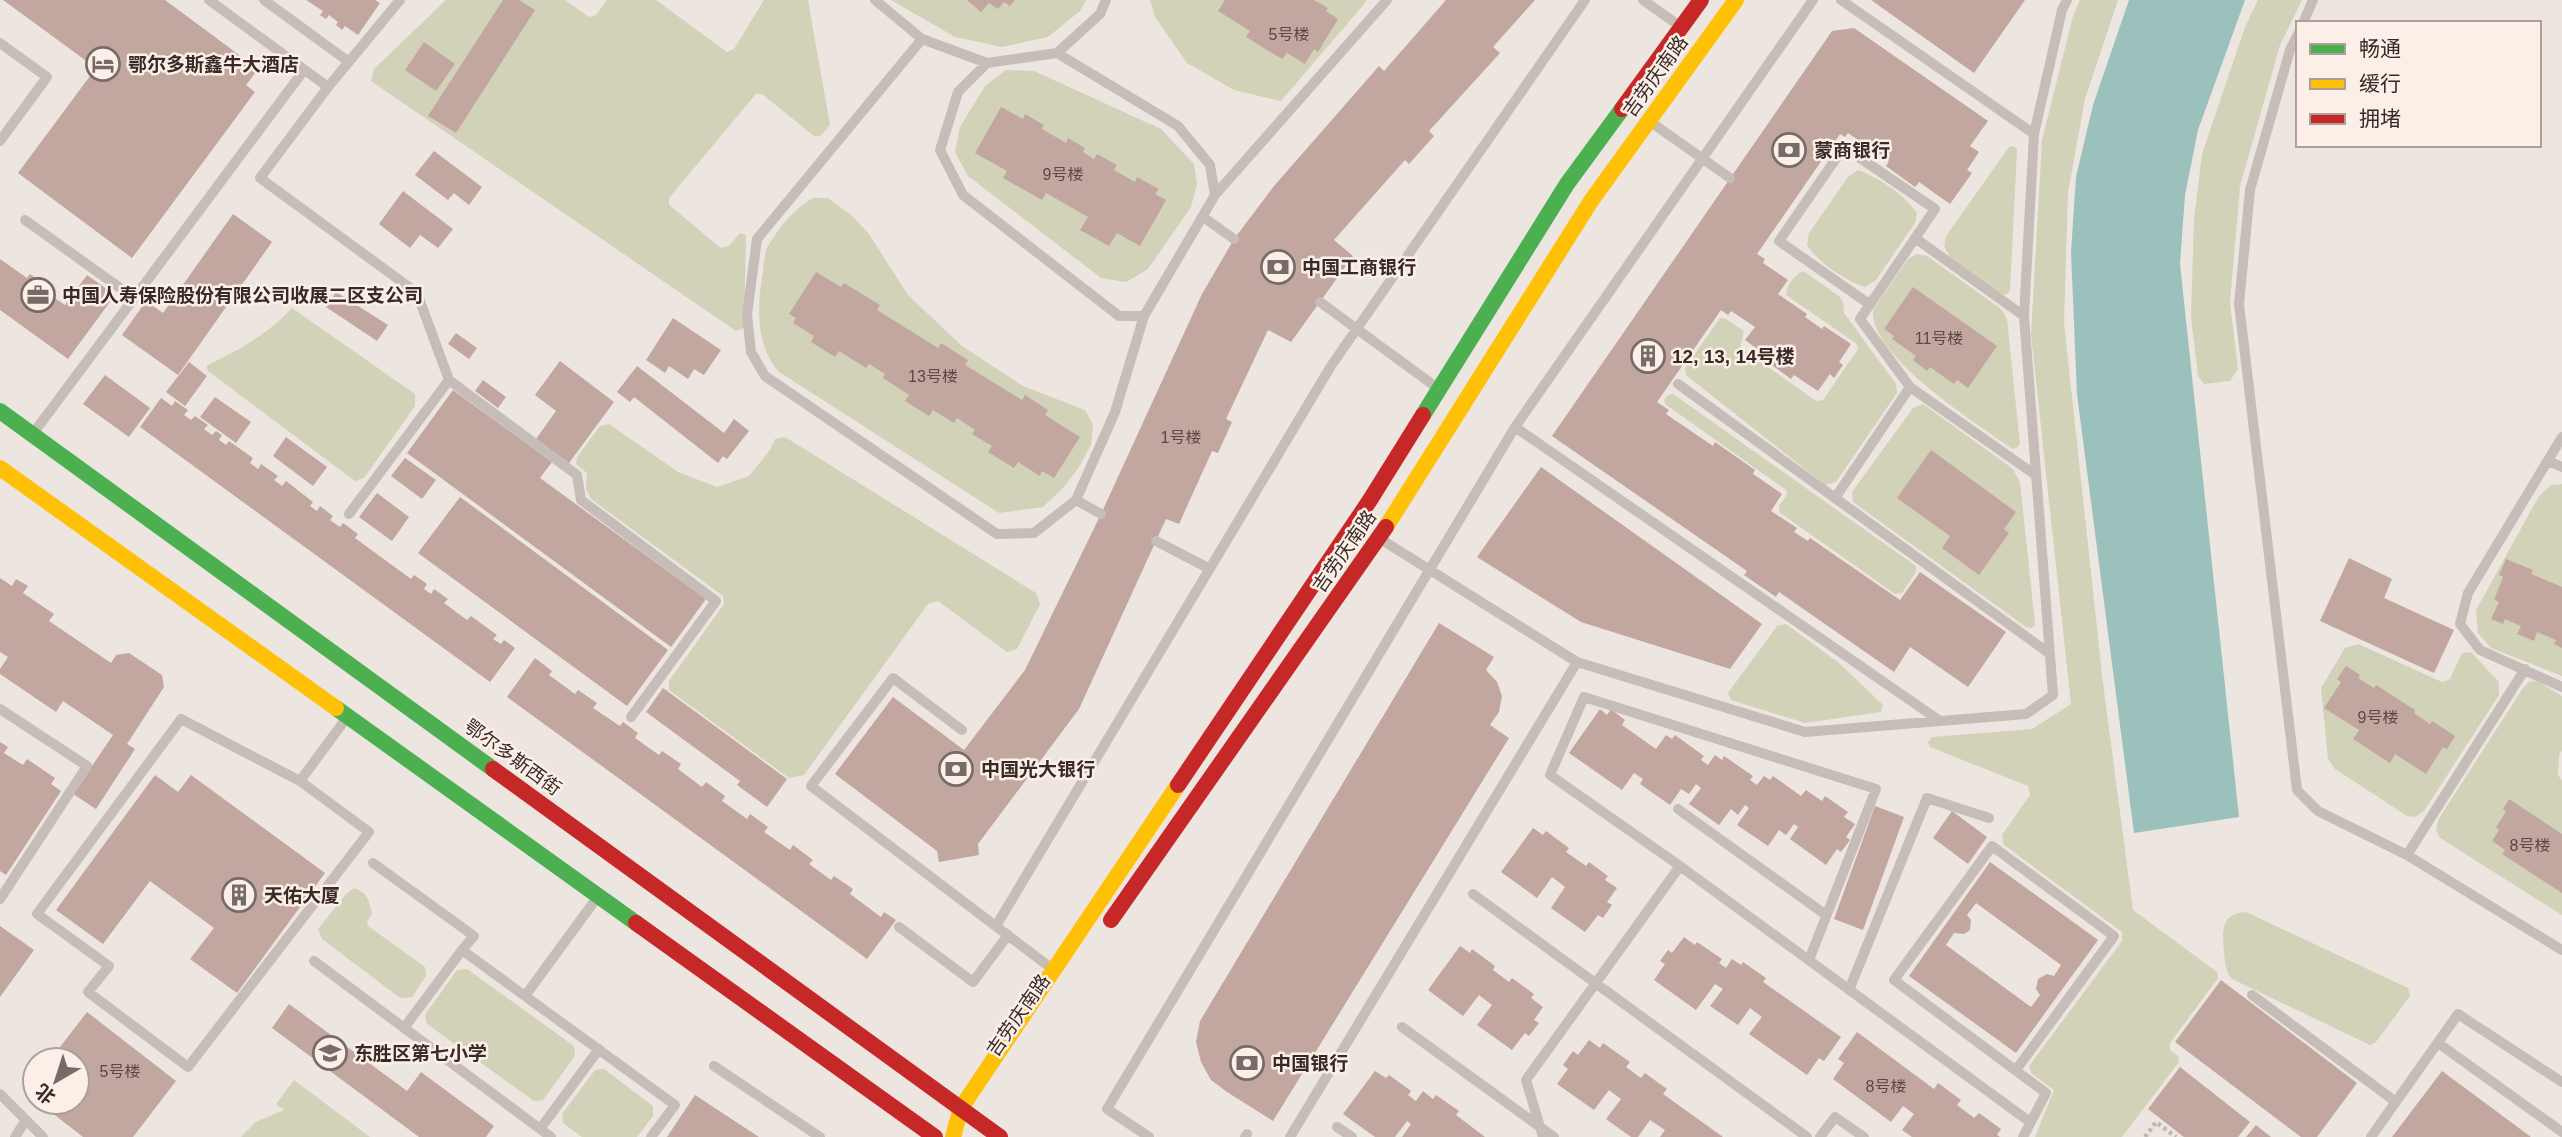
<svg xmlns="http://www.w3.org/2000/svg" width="2562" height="1137" font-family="Helvetica,'Noto Sans SC',sans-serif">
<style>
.green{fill:#d2d2b9}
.water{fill:#9bc1bc}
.building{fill:#c2a6a0;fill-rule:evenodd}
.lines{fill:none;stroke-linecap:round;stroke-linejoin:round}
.path{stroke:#bfb6b2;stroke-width:4.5;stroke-dasharray:3.5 3.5;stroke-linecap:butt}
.lane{stroke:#c6bdb9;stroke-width:10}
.fast{stroke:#4caf50;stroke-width:16}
.slow{stroke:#ffc107;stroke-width:16}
.jam{stroke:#c62828;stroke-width:16}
.labels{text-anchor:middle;stroke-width:5;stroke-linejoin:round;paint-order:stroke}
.number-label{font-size:16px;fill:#5a4945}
.poi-label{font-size:19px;font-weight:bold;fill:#382a27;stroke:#fbefe7;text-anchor:start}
.street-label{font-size:19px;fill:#382a27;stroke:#fbefe7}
</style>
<rect width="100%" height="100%" fill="#ede5e0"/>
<path class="green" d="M446 0H565L589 17 596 15 607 0H656L727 52 734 49 764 0H808L830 125 820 136H814L762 94H756L669 198V205L721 248 729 246 740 233 746 235 744 328 736 331 371 81 374 69Z
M891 0H1086L1080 11 1048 37 1002 47 955 37Z
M1150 0H1366V2L1281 101 1234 90 1187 63 1155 17Z
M2080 0H2118L2085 99 2068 193 2064 323 2103 683 2133 910 2217 972 2218 978 2170 1043V1050L2178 1056 2179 1062 2122 1137H2035L2054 1090 2031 1073 2029 1066 2122 941V932L2004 845 2002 835 2030 795 2028 786 1930 747 1928 742 1932 737 2032 729 2071 704 2031 335 2042 140 2073 16Z
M2258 0H2302L2280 45 2240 186 2230 303 2238 369 2230 381 2204 384 2198 376 2191 317 2194 219 2202 154 2245 27Z
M1006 70 1034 71 1161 129 1194 164 1197 184 1191 207 1148 269 1126 282 1101 278 968 176 955 152 960 127 985 86Z
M2014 146 2017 150 2010 290 2006 295 2001 294 1950 257 1944 246 1946 236 2009 147Z
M1858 170C1879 178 1904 194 1917 213L1915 223 1876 280 1865 287C1844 280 1819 263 1807 245L1809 233 1848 177Z
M813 198H828L852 216 869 234 908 295 962 346 1023 386 1085 410 1093 424 1091 445 1079 467 1063 488 1043 507 999 513 779 372C755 345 757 306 763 272 764 264 764 253 768 246 779 227 795 208 813 198Z
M1917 254 1927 256 2001 309 2007 319 2020 444 2016 448 2012 449C1977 423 1869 357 1873 310L1908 259Z
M1803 271 1839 296 1843 302 1844 313 1896 384 1897 393 1836 482 1825 485 1686 375 1685 368 1720 318 1726 319 1744 331 1740 347 1816 401 1823 400 1858 349 1857 344 1786 295C1786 286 1795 274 1803 271Z
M292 308 415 394V406L364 478 355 481 208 371 206 366C241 349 265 336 292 308Z
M1673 394 1916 566V572L1902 593 1895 594 1779 512V506L1787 495 1786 490 1665 404 1664 400 1668 395Z
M1923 404 2013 469 2020 482 2035 624 2032 628 2026 627 1853 502 1852 492 1913 408Z
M609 424 678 472 717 487 749 476 770 450 775 439 785 437 1036 593 1040 604 1017 649 1007 652 938 601 928 604 804 775 789 778 669 690V681L724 604 723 596 591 499 586 489 587 473 576 464 577 457 600 426Z
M2562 484V676L2491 648 2478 633 2476 610 2539 496 2551 485Z
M1786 624 1839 663 1883 705 1881 712 1805 723 1731 700 1728 693 1777 626Z
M2358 644 2442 682 2450 679 2462 653 2471 652 2499 682V695L2424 811 2415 817 2407 816 2335 769 2328 759 2321 688 2345 648Z
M2530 681 2539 682 2562 696V751L2559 755 2558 775 2562 781V915L2440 838 2436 830 2438 820 2523 688Z
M354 888C367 892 370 902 372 914L367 922 368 926 425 967 426 976 412 997 400 998 322 939 318 929 347 893Z
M2246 912 2408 988 2410 996 2376 1042 2370 1045 2232 979C2225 971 2225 962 2224 951 2222 932 2221 913 2246 912Z
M467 969 574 1046 575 1056 543 1100 534 1101 427 1024 425 1015 457 970Z
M604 1069 653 1106V1116L637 1137H582L563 1123 562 1114 595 1070Z
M294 1080 370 1137H241L256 1122 284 1110 276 1104Z"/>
<path class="water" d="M2129 0H2245L2198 130 2185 195 2180 264 2239 817 2134 833 2077 394 2071 252 2076 177 2093 105Z"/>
<path class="building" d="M3 0H165L258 69 246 85 255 92 132 258 18 173 96 68Z
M306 0H375L380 3 358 35 345 26 342 30 336 25 338 22 329 15 326 19 320 15 323 11Z
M503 0H519L535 10 456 133 428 116Z
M967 0H1015L1010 6 1004 2 998 9 989 3 981 12Z
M1225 0H1314L1328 8 1326 11 1338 19 1318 52 1314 49 1305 64 1287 53 1282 59 1246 37 1250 31 1218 11Z
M1446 0H1535L1493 47 1500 53 1429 131 1434 136 1409 164 1405 160 1334 240 1353 256 1291 342 1268 330 1226 419 1232 422 1218 453 1212 451 1179 524 1166 519 1079 709 978 844 979 855 939 862 937 851 835 774 893 697 964 750 1025 670 1101 514 1202 294 1234 239 1274 186 1379 66 1384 71Z
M1871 0H2025L1974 73Z
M1854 28 1988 121 1970 146 1979 152 1967 170 1972 173 1950 204 1919 182 1915 187 1886 166 1889 161 1848 133 1845 137 1840 134 1757 254 1765 259 1763 263 1788 280 1778 294 1807 314 1805 317 1822 329 1824 326 1851 344 1839 362 1843 365 1834 378 1830 374 1818 391 1794 375 1791 379 1762 358 1764 354 1745 340 1755 327 1731 311 1728 315 1721 310 1657 402 1669 410 1666 414 1713 446 1715 442 1755 470 1753 474 1782 494 1771 511 1797 528 1794 532 1808 541 1810 538 1900 600 1920 572 2006 632 1968 687 1910 647 1894 672 1779 592 1776 597 1744 575 1747 571 1552 436 1832 31Z
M424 42 455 64 436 91 405 70Z
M1001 107 1023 119 1025 114 1044 125 1042 129 1066 143 1068 138 1085 148 1083 152 1094 159 1097 154 1117 165 1114 170 1135 182 1137 177 1159 189 1155 194 1166 200 1140 246 1117 233 1109 246 1080 230 1088 217 1046 193 1042 200 1003 178 1007 171 975 153Z
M434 151 482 187 469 205 454 193 448 200 415 175Z
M403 191 453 229 438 248 420 235 410 248 379 224Z
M233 214 272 242 178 375 122 335 146 301 163 313Z
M0 259 27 278 30 274 50 289 47 293 65 305 87 275 115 295 68 359 0 310Z
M816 272 841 287 844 283 880 305 877 310 938 348 941 343 968 360 965 365 1022 400 1025 395 1048 410 1045 415 1080 437 1054 478 1042 471 1040 476 1018 462 1014 468 988 452 992 446 972 434 975 430 957 418 954 423 933 410 929 416 905 401 909 395 883 378 885 374 869 364 866 368 839 351 835 357 811 342 814 336 793 323 796 318 789 314Z
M1913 287 1997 346 1968 388 1957 380 1954 384 1930 367 1927 371 1913 360 1916 356 1892 339 1894 336 1884 329Z
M336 292 388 325 377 341 326 307Z
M673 318 721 350 704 375 694 369 688 379 669 366 665 373 646 360Z
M456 333 477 348 469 359 448 344Z
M560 361 614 402 569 463 536 439 556 411 535 395Z
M189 362 207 376 185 406 166 392Z
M637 366 724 433 734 419 749 431 727 459 723 456 718 463 634 397 630 402 617 392Z
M105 375 150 408 129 437 83 404Z
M483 380 506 397 498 408 475 391Z
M453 390 552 462 540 478 706 599 671 647 407 453Z
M215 397 251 422 236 443 200 417Z
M161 398 172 406 175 401 188 410 184 415 191 420 195 416 208 425 204 429 212 435 216 431 222 435 219 440 226 445 229 441 253 458 250 463 258 469 261 464 278 476 274 480 282 486 286 481 313 502 310 506 317 511 320 506 333 516 330 520 340 527 343 523 358 534 355 538 411 579 414 575 427 584 424 589 431 594 434 589 448 599 444 603 467 620 471 616 497 635 493 639 501 644 504 640 515 648 490 682 140 427Z
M286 437 327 467 313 486 273 456Z
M1931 450 2016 512 2004 529 2009 533 1979 575 1942 548 1950 536 1897 498Z
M405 458 436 480 422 499 391 476Z
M1541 467 1762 624 1730 669 1581 622 1477 557Z
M377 493 409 517 392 541 359 517Z
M460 497 668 650 627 706 418 553Z
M2349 558 2392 579 2384 598 2454 630 2434 673 2320 621Z
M2506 559 2533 570 2531 574 2562 587V648L2554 644 2556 640 2537 632 2534 641 2517 634 2521 626 2505 619 2503 624 2491 619 2499 602 2494 600 2503 577 2499 575Z
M0 578 12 586 16 579 28 586 23 593 54 614 49 621 111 663 116 655 129 653 162 675 164 687 127 744 135 749 96 809 73 794 113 735 63 701 56 712 0 674V669L8 657 0 652Z
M1439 623 1494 657 1486 670 1497 682 1502 696 1499 712 1490 725 1509 738 1273 1121 1227 1092 1211 1080 1201 1062 1196 1042 1200 1021Z
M535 658 552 671 549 675 575 694 578 690 597 703 593 708 620 726 623 722 638 733 635 738 659 755 662 751 681 764 678 769 702 787 706 782 725 796 722 801 747 819 750 814 768 827 764 832 790 850 793 845 813 860 809 864 831 880 834 876 853 889 850 894 881 917 884 912 896 920 867 959 507 697Z
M2346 666 2360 675 2358 678 2374 688 2376 685 2415 710 2414 713 2430 724 2432 721 2455 736 2447 749 2443 747 2426 774 2395 754 2390 763 2353 739 2359 730 2324 708 2341 682 2337 679Z
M663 688 787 779 767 807 737 785 740 781 646 712Z
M1600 709 1607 715 1611 709 1625 720 1622 725 1656 749 1666 735 1672 739 1675 735 1704 756 1701 760 1708 765 1715 755 1722 760 1724 756 1753 776 1750 780 1757 785 1764 776 1770 780 1773 776 1801 796 1806 790 1822 801 1825 796 1848 812 1844 817 1855 824 1846 837 1850 840 1841 852 1837 849 1826 865 1790 839 1798 827 1794 824 1786 835 1779 830 1768 846 1737 825 1749 808 1745 805 1738 815 1731 809 1719 825 1689 804 1701 788 1696 784 1689 794 1681 789 1670 805 1640 784 1643 779 1634 773 1622 790 1569 753Z
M0 742 8 747 4 753 23 765 27 759 55 778 51 784 61 791 6 875 0 871Z
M155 775 178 792 191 775 325 873 237 993 190 959 214 928 150 881 103 944 56 910Z
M2509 799 2562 834V893L2502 854 2505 850 2492 841 2499 830 2496 827 2506 812 2503 809Z
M1875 806 1904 817 1863 930 1834 919Z
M1952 811 1987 837 1968 864 1933 838Z
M1533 828 1543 835 1546 831 1569 848 1566 852 1586 866 1589 862 1608 876 1605 880 1617 888 1607 902 1612 905 1603 918 1598 915 1585 932 1551 908 1565 887 1552 877 1537 898 1501 872Z
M1990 862 2098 940 2016 1053 1909 976ZM1976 903 2061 965 2054 976 2047 974 2038 979 2036 989 2040 995 2031 1007 1946 945 1954 933 1964 934 1970 930 1971 920 1967 915Z
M0 926 34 950 0 997Z
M1684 937 1695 945 1697 942 1722 959 1719 963 1726 968 1732 959 1741 965 1743 962 1766 978 1763 982 1841 1037 1824 1061 1819 1058 1807 1075 1749 1034 1762 1017 1750 1008 1738 1025 1710 1006 1723 989 1715 984 1696 1010 1654 980 1665 964 1660 961 1668 950 1672 953Z
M1460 946 1470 953 1472 949 1495 966 1493 970 1509 982 1512 978 1534 994 1531 998 1543 1007 1534 1020 1539 1023 1529 1036 1525 1033 1512 1050 1477 1025 1492 1005 1479 995 1463 1016 1428 990Z
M2221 980 2357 1083 2317 1137H2301L2175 1042Z
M289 1004 407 1091 421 1072 494 1126 486 1137H419L272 1028Z
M87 1012 176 1081 133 1137H83L51 1112 55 1106 50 1102H77V1060H50Z
M1857 1032 1934 1089 1938 1083 1961 1100 1957 1105 1974 1118 1979 1113 2001 1129 1997 1135 2000 1137H1912L1902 1130 1914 1114 1903 1106 1891 1122 1833 1079 1844 1063 1838 1059Z
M1589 1040 1600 1048 1603 1043 1630 1062 1626 1067 1641 1078 1645 1073 1667 1089 1663 1094 1723 1137H1660L1665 1130 1650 1120 1638 1137H1631L1606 1119 1621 1099 1609 1090 1594 1110 1557 1084 1568 1069 1563 1065 1573 1051 1578 1055Z
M2180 1067 2250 1122 2238 1137H2184L2148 1109Z
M1375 1071 1386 1078 1389 1075 1411 1091 1408 1095 1416 1101 1423 1091 1433 1099 1436 1095 1459 1111 1456 1115 1485 1137H1402L1411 1124 1407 1121 1395 1137H1375L1343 1114Z
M2442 1071 2531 1137H2392Z
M695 1095 759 1137H667Z
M2256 1125 2271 1137H2246Z"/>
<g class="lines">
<path class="path" d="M2145 1137 2156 1122 2176 1137"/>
<path class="lane" d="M209 0 328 87
M264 0 349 62
M875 0 922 39 987 63 1057 53 1100 14 1106 0
M1643 0 1681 27
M1841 0 2034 134
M2303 23 2313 0
M2298 34 2290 50 2250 190 2239 304 2297 790 2318 811 2407 855 2562 950
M922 39 757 239 747 314 751 352 765 376 997 534 1034 533 1076 500 1115 412 1144 316 1215 195 1387 0
M0 43 47 77 0 141
M1057 53 1178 126 1210 165 1215 195
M987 63 958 92 940 150 963 195 1119 316H1144
M1652 123 1730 178
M1203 217 1234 239
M25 220 134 298
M1915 238 2024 316
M1320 302 1436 387
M1869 304 1779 241 1844 147 1935 209 1860 319 1910 387 2034 474
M449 380 577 475 581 500 716 601 631 717
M1678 384 2050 654
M1515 427 1940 721
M35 431 304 70
M2562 437 2468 593 2460 624 2480 650 2562 687
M2548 461 2562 467
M1835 498 1910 387
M1076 500 1101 514
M349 514 449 380 417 293 260 178 328 87 400 0
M1382 540 1577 662 1805 732 2026 714 2053 695 2024 316 2034 134 2062 10 2067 0
M1156 541 1210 569
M0 709 87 766 0 899
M962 730 893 678 811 786 1051 968
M300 781 181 719 37 914 109 966 88 992 188 1067 369 832 300 781 345 720
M1678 809 1826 915
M2407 855 2525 669
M373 863 474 936 462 950 525 996 596 899
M1680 866 1550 775 1584 697 1876 789 1809 960
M1473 894 1807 1137
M996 926 1331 366 1585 0
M899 927 973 982 1008 935
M314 961 551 1137
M1849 990 1927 798 1989 818
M2252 995 2396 1102
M525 996 675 1105 651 1137
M1402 1027 1554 1137
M404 1028 462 950
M2438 1043 2562 1132
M714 1066 820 1137
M2016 1070 2114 936 1992 846 1894 980 2046 1093 2023 1137
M0 1094 43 1137
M1337 1127 1352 1137
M540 1129 599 1049
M15 1137 26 1120
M1149 1137 1107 1109 1515 427 1813 0
M1245 1137 1247 1134
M1290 1137 1577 662
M1543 1137 1526 1080 1680 866 2030 1122
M1820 1137 1835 1117 1864 1137
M2371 1137 2458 1014 2562 1082"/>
<path class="fast" d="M0 411 493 769
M1423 415 1567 184 1622 109
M336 708 636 923"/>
<path class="slow" d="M0 468 336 708
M1386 527 1591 201 1736 0
M953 1137 961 1108 1178 785"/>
<path class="jam" d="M1622 109 1701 0
M493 769 1000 1137
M1178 785 1370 500 1423 415
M1111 920 1386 527
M636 923 935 1137"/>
</g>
<defs>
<g id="hotel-ring" transform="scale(1.75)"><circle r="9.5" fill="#fbefe7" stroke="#776b68" stroke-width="1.5"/><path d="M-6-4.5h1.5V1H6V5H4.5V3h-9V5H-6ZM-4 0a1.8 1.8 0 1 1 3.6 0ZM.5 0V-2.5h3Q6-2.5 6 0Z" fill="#776b68"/></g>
<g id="bank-ring" transform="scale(1.75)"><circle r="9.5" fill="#fbefe7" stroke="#776b68" stroke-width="1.5"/><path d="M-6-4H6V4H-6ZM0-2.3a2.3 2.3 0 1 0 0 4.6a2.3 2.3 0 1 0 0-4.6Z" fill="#776b68"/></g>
<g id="office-ring" transform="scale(1.75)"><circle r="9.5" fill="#fbefe7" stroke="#776b68" stroke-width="1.5"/><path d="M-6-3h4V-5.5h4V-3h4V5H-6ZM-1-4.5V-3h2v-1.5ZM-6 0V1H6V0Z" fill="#776b68"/></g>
<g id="building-ring" transform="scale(1.75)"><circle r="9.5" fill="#fbefe7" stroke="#776b68" stroke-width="1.5"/><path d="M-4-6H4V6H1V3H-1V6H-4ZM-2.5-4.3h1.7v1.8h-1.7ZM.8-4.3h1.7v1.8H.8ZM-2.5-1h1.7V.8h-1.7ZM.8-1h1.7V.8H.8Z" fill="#776b68"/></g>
<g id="school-ring" transform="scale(1.75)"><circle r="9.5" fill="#fbefe7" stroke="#776b68" stroke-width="1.5"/><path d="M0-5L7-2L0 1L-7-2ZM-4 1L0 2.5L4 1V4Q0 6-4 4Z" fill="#776b68"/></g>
</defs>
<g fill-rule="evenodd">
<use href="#hotel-ring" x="103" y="64"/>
<use href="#bank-ring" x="1789" y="150"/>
<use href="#bank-ring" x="1278" y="267"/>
<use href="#office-ring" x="38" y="295"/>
<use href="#building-ring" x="1648" y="356"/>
<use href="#bank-ring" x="956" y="769"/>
<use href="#building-ring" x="239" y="895"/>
<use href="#school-ring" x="330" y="1053"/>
<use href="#bank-ring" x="1247" y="1063"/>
</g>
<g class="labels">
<g class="number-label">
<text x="1289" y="40">5号楼</text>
<text x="1063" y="180">9号楼</text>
<text x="1939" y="344">11号楼</text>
<text x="933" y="382">13号楼</text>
<text x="1181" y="443">1号楼</text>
<text x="2378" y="723">9号楼</text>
<text x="2530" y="851">8号楼</text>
<text x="120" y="1077">5号楼</text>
<text x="1886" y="1092">8号楼</text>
</g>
<g class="poi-label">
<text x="128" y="71">鄂尔多斯鑫牛大酒店</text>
<text x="1814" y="157">蒙商银行</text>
<text x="1302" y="274">中国工商银行</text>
<text x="62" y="302">中国人寿保险股份有限公司收展二区支公司</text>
<text x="1672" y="363">12, 13, 14号楼</text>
<text x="981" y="776">中国光大银行</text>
<text x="264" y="902">天佑大厦</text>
<text x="354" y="1060">东胜区第七小学</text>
<text x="1272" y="1070">中国银行</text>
</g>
<g class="street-label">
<text transform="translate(1655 76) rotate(-54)" y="7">吉劳庆南路</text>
<text transform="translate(1344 551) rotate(-55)" y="7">吉劳庆南路</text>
<text transform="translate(513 757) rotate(36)" y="7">鄂尔多斯西街</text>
<text transform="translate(1018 1015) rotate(-55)" y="7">吉劳庆南路</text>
</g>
</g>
<rect x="2296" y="21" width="245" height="126" fill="#fbefe7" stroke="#ada09a" stroke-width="2"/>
<rect x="2310" y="44" width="35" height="10" fill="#4caf50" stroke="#ada09a" stroke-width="2"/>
<text x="2359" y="56" font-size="21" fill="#382a27">畅通</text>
<rect x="2310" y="79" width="35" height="10" fill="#ffc107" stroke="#ada09a" stroke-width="2"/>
<text x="2359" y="91" font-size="21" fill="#382a27">缓行</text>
<rect x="2310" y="114" width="35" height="10" fill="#c62828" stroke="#ada09a" stroke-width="2"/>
<text x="2359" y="126" font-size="21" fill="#382a27">拥堵</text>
<g transform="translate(56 1081) rotate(219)"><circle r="33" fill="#fbefe7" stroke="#ada09a" stroke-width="2"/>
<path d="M0-5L12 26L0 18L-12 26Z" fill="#776b68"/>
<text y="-10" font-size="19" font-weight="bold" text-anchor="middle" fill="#382a27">北</text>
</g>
</svg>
